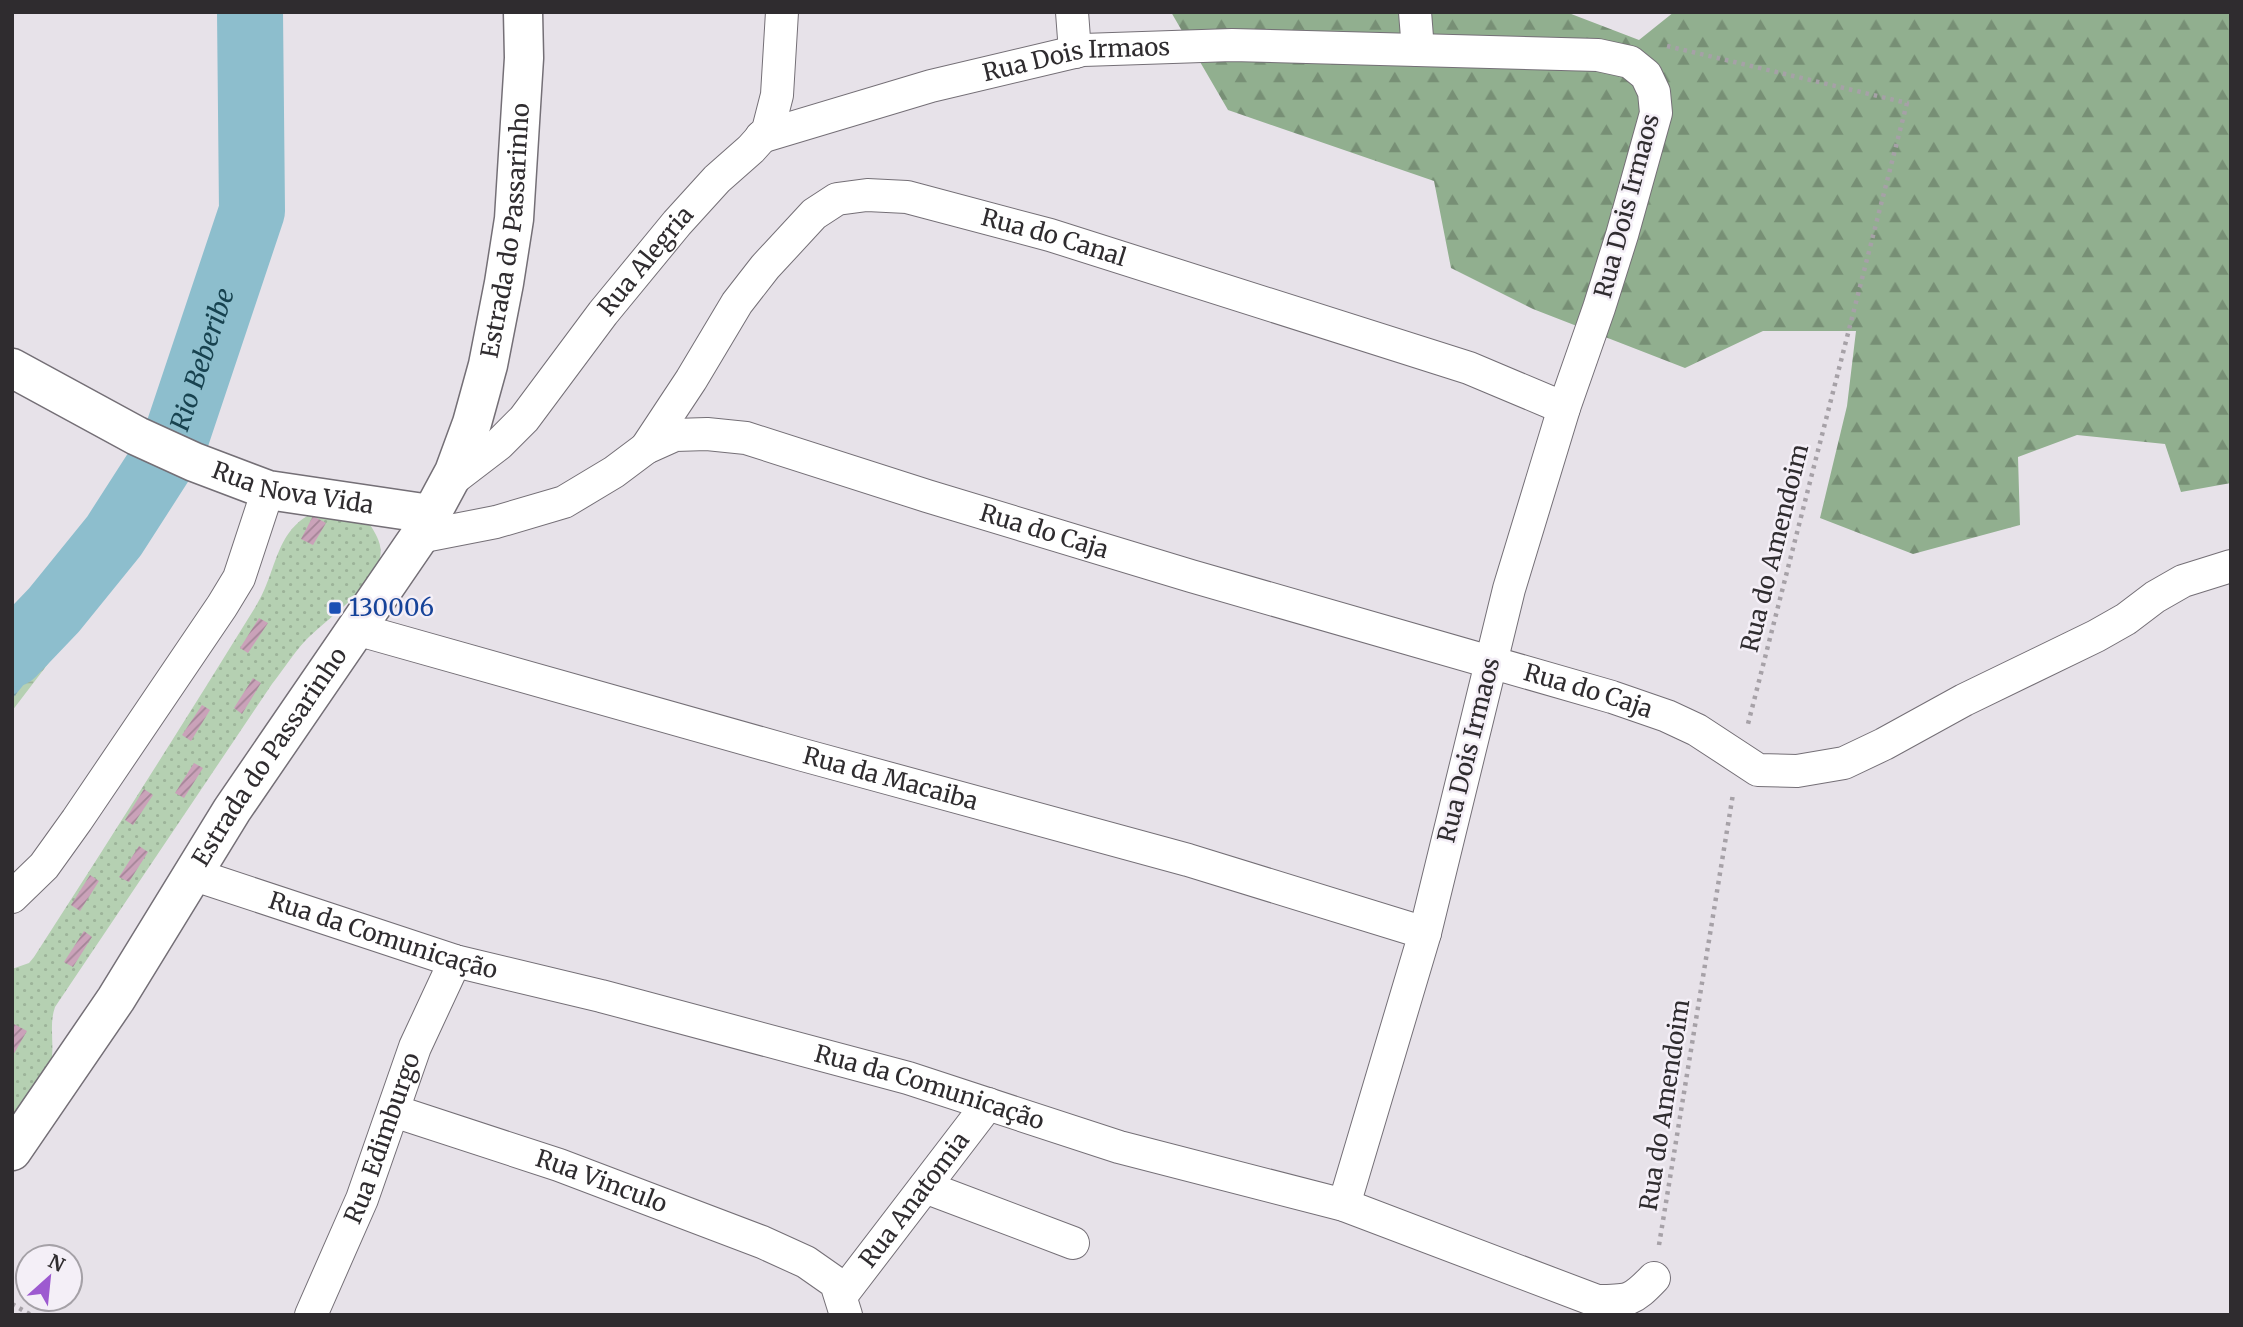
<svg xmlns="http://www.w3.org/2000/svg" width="2243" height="1327" font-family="Merriweather,serif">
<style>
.forest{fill:url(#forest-firs)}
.wetland{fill:url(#wetland-marsh)}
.park{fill:url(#park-dots)}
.water{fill:url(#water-ripples)}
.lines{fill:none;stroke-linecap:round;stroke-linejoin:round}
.river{stroke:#8dbecd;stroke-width:66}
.building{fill:url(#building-hatch)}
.minor-casing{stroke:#746f76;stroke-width:34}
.tertiary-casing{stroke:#746f76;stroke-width:41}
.path{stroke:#a6a1a7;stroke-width:4.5;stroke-dasharray:3.5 5;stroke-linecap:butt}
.minor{stroke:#fff;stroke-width:32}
.tertiary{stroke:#fff;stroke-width:38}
.transit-dot{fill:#1a4fb4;stroke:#f4eff7;stroke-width:2.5}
.labels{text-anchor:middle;stroke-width:5;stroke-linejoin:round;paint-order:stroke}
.street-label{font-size:24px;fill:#2f2c2f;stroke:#f4eff7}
.transit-label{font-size:24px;fill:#164399;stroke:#f4eff7;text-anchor:start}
.water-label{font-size:26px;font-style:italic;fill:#17424f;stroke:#f4eff7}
</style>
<defs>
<pattern id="forest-firs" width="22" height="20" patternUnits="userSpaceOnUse" patternTransform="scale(1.75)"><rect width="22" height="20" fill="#91af8f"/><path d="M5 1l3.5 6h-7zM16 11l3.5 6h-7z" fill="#778f75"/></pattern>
<pattern id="wetland-marsh" width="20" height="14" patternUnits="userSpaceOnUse" patternTransform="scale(1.75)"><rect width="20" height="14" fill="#b5d0b2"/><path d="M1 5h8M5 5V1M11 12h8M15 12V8" fill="none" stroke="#9cb399"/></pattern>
<pattern id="park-dots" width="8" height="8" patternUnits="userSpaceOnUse" patternTransform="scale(1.75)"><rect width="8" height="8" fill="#b5d0b2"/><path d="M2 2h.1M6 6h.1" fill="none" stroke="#9cb399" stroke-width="1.8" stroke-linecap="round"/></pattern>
<pattern id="water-ripples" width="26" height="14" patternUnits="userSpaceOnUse" patternTransform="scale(1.75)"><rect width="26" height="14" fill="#8dbecd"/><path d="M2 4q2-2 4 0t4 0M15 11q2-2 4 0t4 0" fill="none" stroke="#749ba7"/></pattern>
<pattern id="building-hatch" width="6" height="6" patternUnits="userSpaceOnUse" patternTransform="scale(1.75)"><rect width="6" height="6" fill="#caa2b9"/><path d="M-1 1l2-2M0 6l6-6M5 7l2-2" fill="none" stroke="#a48497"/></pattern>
</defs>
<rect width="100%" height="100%" fill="#e7e2e9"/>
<path class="forest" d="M1171 12H1566L1639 40 1674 12H2231V483L2181 492 2165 444 2077 435 2018 457 2020 525 1913 554 1820 518 1847 406 1856 331H1763L1685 368 1533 309 1451 268 1434 181 1228 110Z"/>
<path class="wetland" d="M153 505 162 506 145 543 131 549 116 567 102 593 12 711V699L16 693 48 655 61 630 80 611 110 552 123 541 131 540C135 525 138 513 153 505Z
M70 575C60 589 54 605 48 621 45 630 48 640 41 647 37 652 31 652 26 652L12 639V615L44 589Z"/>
<path class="park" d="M317 511 369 523C377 536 385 548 378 563 367 592 327 619 305 641 293 654 283 670 272 684L55 1007C48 1027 56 1047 50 1067 46 1083 22 1112 12 1128V969L29 963 34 957C109 841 183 724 256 606 278 571 274 529 317 511Z"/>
<path class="water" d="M136 465 161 475 152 493 153 505C138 513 135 525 131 540L123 541 110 552 80 611 61 630 48 655 12 699V639L26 652H34L43 646 51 608 63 586 88 552Z"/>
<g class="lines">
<path class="river" id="s1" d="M12 654 54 610 114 536 175 441 252 211 250 12"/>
</g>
<path class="building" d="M313 516 326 523 313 545 301 539Z
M259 618 268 623 248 653 240 648Z
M253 678 261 683 242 714 234 708Z
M202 705 210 710 191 741 182 735Z
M194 763 203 768 184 798 175 793Z
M144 789 153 795 133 825 125 820Z
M139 846 148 852 129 882 119 877Z
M90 875 99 881 80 911 71 905Z
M84 931 92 937 73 967 64 962Z
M12 1023 27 1031 12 1057Z"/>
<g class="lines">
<g class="minor-casing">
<g id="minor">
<path d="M1072 12 1075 52"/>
<path d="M1415 12 1418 50"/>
<path id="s2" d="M761 137 931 86 1083 50 1232 45 1598 55 1630 62 1646 75 1654 92 1656 113 1622 235 1599 308 1564 408 1509 589 1425 933 1344 1205"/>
<path id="s3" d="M646 448 691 380 737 303 765 267 814 214 837 199 867 195 907 197 1050 235 1469 368 1564 408"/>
<path id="s4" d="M448 483 499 444 524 419 603 313 677 223 717 179 751 149 768 130 777 95 782 12"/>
<path id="s5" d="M419 537 496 522 564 502 614 472 646 448 675 435 707 434 746 438 927 496 1191 576 1612 697 1667 716 1697 730 1758 770 1797 771 1844 763 1884 744 1964 700 2096 636 2126 619 2155 597 2183 581 2231 566"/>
<path id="s6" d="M356 629 803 755 1188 860 1425 933"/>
<path id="s7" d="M192 874 455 961 601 996 908 1078 1119 1147 1344 1205 1597 1301C1629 1301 1632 1301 1654 1278"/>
<path d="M12 897 44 866 77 820 222 606 239 578 268 490"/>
<path id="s8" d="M394 1111 559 1165 762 1242 806 1262 836 1283 846 1315"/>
<path d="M925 1187 1073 1243"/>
<path id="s9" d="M841 1296 988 1104"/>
<path id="s10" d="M311 1315 362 1199 415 1047 455 961"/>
</g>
</g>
<g class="tertiary-casing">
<g id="tertiary">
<path id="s11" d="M12 368 137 436 194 462 268 490 430 514"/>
<path id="s12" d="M12 1151 116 999 232 810 419 537 454 472 472 423 488 365 504 283 514 219 524 58 523 12"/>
</g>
</g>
<path class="path" d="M1667 46 1907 103 1748 724
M1659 1245 1733 794
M12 1304 31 1315"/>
<use href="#minor" class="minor"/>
<use href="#tertiary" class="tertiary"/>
</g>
<rect class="transit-dot" x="328" y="601" width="14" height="14" rx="3.5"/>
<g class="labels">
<g class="street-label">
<text dy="8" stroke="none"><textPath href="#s2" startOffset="326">Rua Dois Irmaos</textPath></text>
<text transform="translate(1627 206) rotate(-75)" y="8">Rua Dois Irmaos</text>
<text dy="8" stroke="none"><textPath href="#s12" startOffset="1059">Estrada do Passarinho</textPath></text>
<text dy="8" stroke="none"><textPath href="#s3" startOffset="539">Rua do Canal</textPath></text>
<text dy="8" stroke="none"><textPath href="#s4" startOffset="299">Rua Alegria</textPath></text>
<text dy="8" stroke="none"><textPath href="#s11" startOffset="308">Rua Nova Vida</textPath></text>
<text dy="8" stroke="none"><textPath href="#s5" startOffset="663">Rua do Caja</textPath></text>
<text transform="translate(1775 548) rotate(-76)" y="8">Rua do Amendoim</text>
<text dy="8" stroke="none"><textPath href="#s5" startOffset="1230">Rua do Caja</textPath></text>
<text transform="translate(1469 750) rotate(-76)" y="8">Rua Dois Irmaos</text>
<text dy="8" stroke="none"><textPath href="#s12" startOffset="471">Estrada do Passarinho</textPath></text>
<text dy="8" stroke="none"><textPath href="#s6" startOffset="555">Rua da Macaiba</textPath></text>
<text dy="8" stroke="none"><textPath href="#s7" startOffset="201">Rua da Comunicação</textPath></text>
<text dy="8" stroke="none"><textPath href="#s7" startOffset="768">Rua da Comunicação</textPath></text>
<text transform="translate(1665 1105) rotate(-81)" y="8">Rua do Amendoim</text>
<text dy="8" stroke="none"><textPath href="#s10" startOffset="191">Rua Edimburgo</textPath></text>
<text dy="8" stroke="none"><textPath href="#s8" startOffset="219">Rua Vinculo</textPath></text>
<text dy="8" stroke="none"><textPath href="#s9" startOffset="121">Rua Anatomia</textPath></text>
</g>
<g class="transit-label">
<text x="349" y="616">130006</text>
</g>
<g class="water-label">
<text dy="9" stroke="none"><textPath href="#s1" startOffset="355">Rio Beberibe</textPath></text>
</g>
</g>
<rect width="2243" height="1327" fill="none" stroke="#2f2c2f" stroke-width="28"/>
<g transform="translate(49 1278) rotate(27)"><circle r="33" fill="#f4eff7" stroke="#a5a1a7" stroke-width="2"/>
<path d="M0-5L12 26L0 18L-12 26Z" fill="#9d5ad0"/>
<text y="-10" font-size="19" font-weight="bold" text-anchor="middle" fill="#2f2c2f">N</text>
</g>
</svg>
